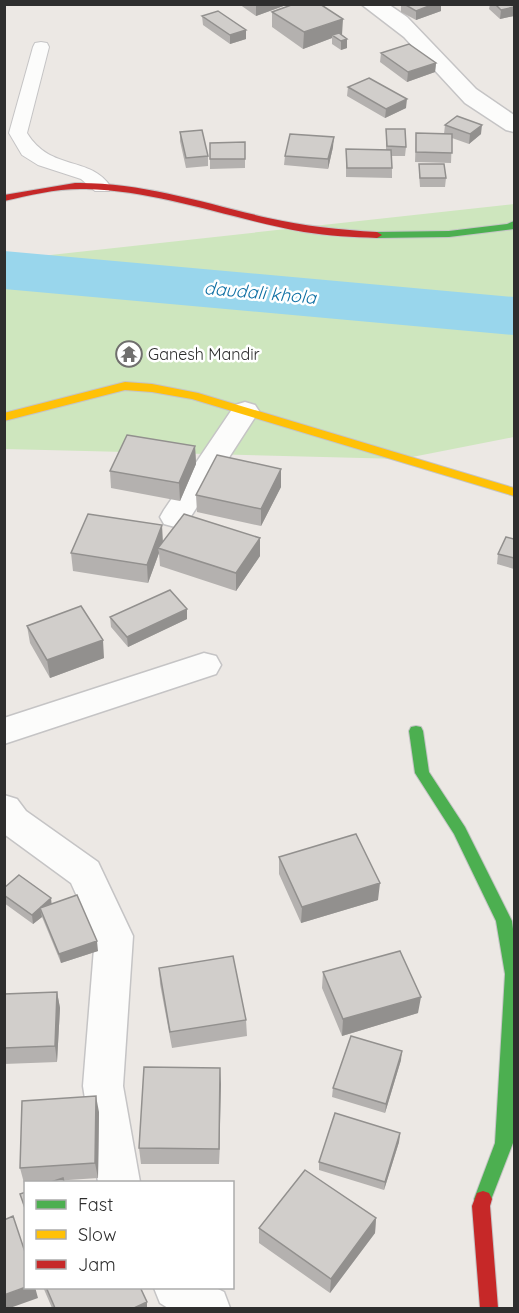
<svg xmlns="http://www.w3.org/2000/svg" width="519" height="1313" font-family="Quicksand,sans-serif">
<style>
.green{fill:#cee6be}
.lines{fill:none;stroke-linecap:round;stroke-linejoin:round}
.river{fill:#99d6ec;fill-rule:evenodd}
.lane-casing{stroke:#c5c4c5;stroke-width:2}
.street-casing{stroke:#c5c4c5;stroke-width:3}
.fast-casing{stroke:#c5c4c5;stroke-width:2}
.slow-casing{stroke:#c5c4c5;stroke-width:2}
.jam-casing{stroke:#c5c4c5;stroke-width:2}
.lane{fill:#fcfcfb;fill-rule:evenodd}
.street{fill:#fcfcfb;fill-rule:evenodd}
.fast{fill:#4caf50;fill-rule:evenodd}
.slow{fill:#ffc107;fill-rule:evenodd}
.jam{fill:#c62828;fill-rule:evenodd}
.wall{fill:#b4b1af}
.shaded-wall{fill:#92908e}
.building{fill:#d1cecb;stroke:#92908e;stroke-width:1.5}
.labels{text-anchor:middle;stroke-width:5;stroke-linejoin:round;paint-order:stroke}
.poi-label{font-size:16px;fill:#2e2e2e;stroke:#fff;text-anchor:start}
.water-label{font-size:18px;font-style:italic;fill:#0d6fa3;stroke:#fff}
</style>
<rect width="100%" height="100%" fill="#ece8e4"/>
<path class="green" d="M514 204V437L402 459 5 449V260Z"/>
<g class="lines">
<path class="river" d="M4 251 514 297V335L4 289Z"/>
<g class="lane-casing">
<path id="lane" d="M41 42 47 43 49 47 27 133C51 172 90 155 111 187L109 191H95L81 179 38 165 22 155 9 133 33 47 35 43Z"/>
</g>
<g class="street-casing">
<path id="street" d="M361 4H388L407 17 476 89 514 115V132L506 130 465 103 404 37Z
M245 402 255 405 259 411 186 524 175 527 164 524 160 517 164 510 235 405Z
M204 653 216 656 221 665 216 674 4 744V718Z
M4 795 17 799 26 811 98 862 133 936 123 1086 140 1182H98L83 1086 95 936 71 883 4 834Z
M154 1288H216L224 1292 230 1308H168L160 1303Z"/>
</g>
<g class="fast-casing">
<path id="fast" d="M514 221V229L449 237 377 238 372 235 377 232 449 231 507 224Z
M416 726 421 727 423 731 429 772 465 827 512 921 514 937 513 1143 489 1205 483 1207 477 1205 474 1199 495 1143 505 974 496 921 454 834 415 773 409 731 411 727Z"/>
</g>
<g class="slow-casing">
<path id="slow" d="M125 382 152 384 198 393 514 488V496L192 399 152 392 125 390 4 421V413Z"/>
</g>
<g class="jam-casing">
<path id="jam" d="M75 183C141 182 204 203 268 218 304 226 340 230 377 232L382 235 377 238C353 237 329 236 304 232 231 219 161 191 86 189 58 188 31 195 4 201V195Z
M483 1191 489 1193 492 1199 490 1206 498 1308H480L472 1206 477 1193Z"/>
</g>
<use href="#lane" class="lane"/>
<use href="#street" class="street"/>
<use href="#fast" class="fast"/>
<use href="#slow" class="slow"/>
<use href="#jam" class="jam"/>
</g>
<path class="wall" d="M239 4H289L256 16Z
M401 4H441V11L416 20 401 12Z
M490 4H514V16L500 19 489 9Z
M272 12 342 35 347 39V48L341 50 332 44V38L303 49 272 27Z
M202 16 246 39 230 44 203 25Z
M381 53 436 63 435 72 407 82 380 62Z
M348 87 406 108 385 118 347 96Z
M445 125 481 134 469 144 452 138 451 163 415 162 416 133 444 134Z
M386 129 406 147 405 156H391L392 168V178L346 177V149L386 150Z
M180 132 208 156V166L186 168 180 141Z
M245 142V168L210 169V143Z
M333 147 328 169 284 165 285 156Z
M419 164 446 178 445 187H420L419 174Z
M195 446 196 464 180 501 111 488 110 471Z
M281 469V487L261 526 197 512 196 495Z
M514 539V569L497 564 498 554Z
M163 543 260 556 236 591 160 566 159 553 148 583 73 571 71 553Z
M110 617 187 619 128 647 111 627Z
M27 626 104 658 50 678 30 643Z
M279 857 378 900 301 923 279 874Z
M4 888 51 904 98 951 61 963 42 917 33 924 4 903Z
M159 968 246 1020 247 1036 172 1048 160 984Z
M323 972 418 1013 342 1036 322 988Z
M57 992 60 1008 57 1062 4 1064V994Z
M401 1060 385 1113 332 1097 333 1088Z
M220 1068 219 1164H141L139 1148Z
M99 1112 98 1178 24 1183 20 1168Z
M400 1133 399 1142 384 1190 319 1170V1162Z
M376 1218 375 1233 330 1293 259 1243V1228Z
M43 1287H140L147 1308H52Z"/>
<path class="shaded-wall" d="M262 4H289L256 16V6Z
M434 4H441V11L416 20V11Z
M514 7V16L500 19 501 10Z
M343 19 342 35H332V38L303 49 304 32Z
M246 30V39L230 44V35Z
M347 39V48L341 50V41Z
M436 63 435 72 407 82 408 72Z
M407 99 406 108 385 118 386 109Z
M482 125 481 134 469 144 470 134Z
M334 137 333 147 328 169V159Z
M195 446 196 464 180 501 179 483Z
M281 469V487L261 526V509Z
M162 525 163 543 158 548 159 553 148 583 147 565Z
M260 538V556L236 591V573Z
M187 609V619L128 647 127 637Z
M103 640 104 658 50 678 47 660Z
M380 883 378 900 301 923 302 907Z
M51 898 52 907 40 908 42 917 33 924 32 915Z
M97 941 98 951 61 963 59 954Z
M57 992 60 1008 57 1062 55 1046Z
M421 997 418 1013 342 1036 343 1019Z
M402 1051 401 1060 385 1113 386 1104Z
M220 1068 221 1084 219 1164V1149Z
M96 1096 99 1112 98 1178 95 1163Z
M400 1133 399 1142 384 1190 385 1182Z
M376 1218 375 1233 330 1293 331 1279Z
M26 1287H35L38 1298 10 1308H4V1295Z
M147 1302V1308H134Z"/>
<path class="building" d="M294 4H320L343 19 304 32 272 12Z
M404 4H434L416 11Z
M495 4H514V7L501 10Z
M218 11 246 30 230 35 202 16Z
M339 33 347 39 341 41 332 35Z
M409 44 436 63 408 72 381 53Z
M369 78 407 99 386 109 348 87Z
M457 116 482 125 470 134 445 125Z
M386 129H405L406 147 387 146Z
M202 130 208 156 186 158 180 132Z
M416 133 452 134V153L416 152Z
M290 134 334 137 328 159 285 156Z
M245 142V159H210V143Z
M346 149 391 150 392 168H347Z
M419 164H444L446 178H420Z
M127 435 195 446 179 483 110 471Z
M217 455 281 469 261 509 196 495Z
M88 514 162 525 147 565 71 553Z
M184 514 260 538 236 573 158 548Z
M506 537 514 539V558L498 554Z
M170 590 187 609 127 637 110 617Z
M81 606 103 640 47 660 27 626Z
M356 834 380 883 302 907 279 857Z
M19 875 51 898 32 915 4 895V888Z
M77 895 97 941 59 954 40 908Z
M400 951 421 997 343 1019 323 972Z
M233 956 246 1020 170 1032 159 968Z
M57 992 55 1046 4 1048V994Z
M351 1036 402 1051 386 1104 333 1088Z
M144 1067 220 1068 219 1149 139 1148Z
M96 1096 95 1163 20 1168 22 1101Z
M335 1113 400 1133 385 1182 319 1162Z
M305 1170 376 1218 331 1279 259 1228Z
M63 1178 64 1182H51Z
M26 1192V1211L20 1194Z
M13 1216 26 1255V1287L4 1295V1220Z
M46 1287H140L147 1302 134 1308H55Z"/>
<defs>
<g id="temple-ring" transform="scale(1.35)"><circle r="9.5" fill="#fff" stroke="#706f6e" stroke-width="1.5"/><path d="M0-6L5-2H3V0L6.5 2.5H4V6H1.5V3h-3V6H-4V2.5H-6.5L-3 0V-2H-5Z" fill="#706f6e"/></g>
</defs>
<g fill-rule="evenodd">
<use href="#temple-ring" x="129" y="354"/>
</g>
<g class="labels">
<g class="poi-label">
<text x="148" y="360">Ganesh Mandir</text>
</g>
<g class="water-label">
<text transform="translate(260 293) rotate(5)" y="6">daudali khola</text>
</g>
</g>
<rect width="519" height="1313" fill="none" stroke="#2e2e2e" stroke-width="12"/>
<rect x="24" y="1181" width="210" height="108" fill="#ffffff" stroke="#ababab" stroke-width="1.5"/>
<rect x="36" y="1200" width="30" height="9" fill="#4caf50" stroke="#ababab" stroke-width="1.5"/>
<text x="78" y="1211" font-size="18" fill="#2e2e2e">Fast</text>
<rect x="36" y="1230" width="30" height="9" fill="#ffc107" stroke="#ababab" stroke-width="1.5"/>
<text x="78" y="1241" font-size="18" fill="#2e2e2e">Slow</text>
<rect x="36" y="1260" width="30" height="9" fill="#c62828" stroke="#ababab" stroke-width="1.5"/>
<text x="78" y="1271" font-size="18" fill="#2e2e2e">Jam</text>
</svg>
